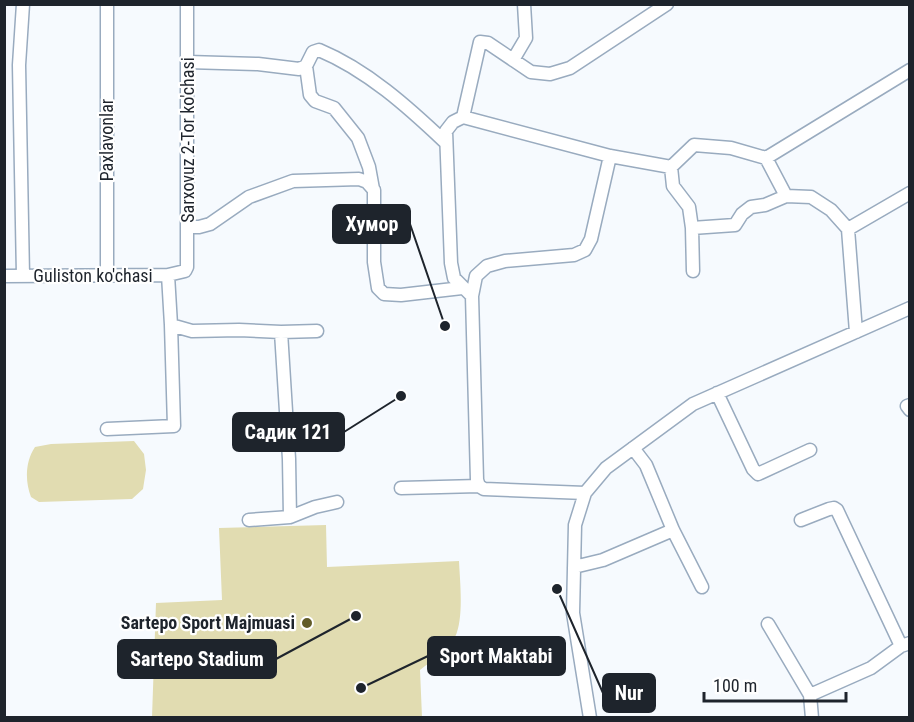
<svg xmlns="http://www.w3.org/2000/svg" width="914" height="722" font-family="'Roboto Condensed',sans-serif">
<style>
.green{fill:#e1dcb1}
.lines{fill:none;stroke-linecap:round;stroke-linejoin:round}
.minor-casing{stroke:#99abbf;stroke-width:15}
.minor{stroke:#fff;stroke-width:12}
.poi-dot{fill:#625c29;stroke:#fff;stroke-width:2}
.labels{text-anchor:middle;stroke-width:4.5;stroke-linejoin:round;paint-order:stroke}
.street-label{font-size:18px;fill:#1e242c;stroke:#fff}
.poi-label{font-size:18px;font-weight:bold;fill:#1e242c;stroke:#fff;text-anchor:end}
.leader{fill:none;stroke:#1e242c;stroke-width:2}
.callout-dot{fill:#1e242c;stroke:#fff;stroke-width:2}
.callout{fill:#1e242c;stroke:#1e242c;stroke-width:2}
.callout-label{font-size:20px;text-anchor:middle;font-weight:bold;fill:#fff}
</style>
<rect width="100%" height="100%" fill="#f6fafe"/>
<path class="green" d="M134 441 144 454 146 470 143 489 132 499 39 502 31 497C25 481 25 462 35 447L51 444Z
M326 525 327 567 459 561C460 583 464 618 455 637 449 650 431 661 420 670L422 717H152L156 603 222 600 219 528Z"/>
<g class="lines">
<g class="minor-casing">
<path id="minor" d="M23 4 19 65 23 276
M513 60 526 38 524 4
M188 62 258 64 299 69 306 66 313 52 319 50C367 70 408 107 445 142
M306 66 310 95 315 101 334 108 358 138 369 167 373 189
M463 117 610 156 671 167 694 145 731 148 766 158 786 196 811 197 831 210 848 229 856 332
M766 158 910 70
M671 167 673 186 689 207 692 228
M188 227H199L210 224 249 197 293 181 359 179 367 182 374 190V262L378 288 384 294 401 295 462 288
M848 229 910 193
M693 271 692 228 735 225 742 214 751 207 765 205 786 196
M168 275 171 325 192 331 239 330 281 332 289 459 290 517 249 520
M4 276 168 275 185 271 187 267V4
M107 276V4
M472 296 476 276 487 266 505 261 574 255 585 250 591 239 610 156
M281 332 317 331
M717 393 753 469 758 474 810 450
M910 405 907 406 910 410
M107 429 174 426 171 325
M633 448 646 465 673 530 702 587
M401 488 479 486
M585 493 484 489 479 486 477 480 472 296 454 278 451 263 446 131 453 122 463 117 480 42 488 43 531 72 550 74 570 68 667 4
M290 517 315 507 337 502
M801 520 829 509 834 508 837 510 901 646 910 643
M574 567 603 560 673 530
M768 624 810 695 812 718
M810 695 871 668 901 646
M590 718 573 613 575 525 585 493 606 468 693 404 910 308"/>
</g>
<use href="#minor" class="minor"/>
</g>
<circle class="poi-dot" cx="307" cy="623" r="6"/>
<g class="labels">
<g class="street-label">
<text transform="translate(107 140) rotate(-90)" y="6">Paxlavonlar</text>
<text transform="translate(188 140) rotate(-90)" y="6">Sarxovuz 2-Tor ko'chasi</text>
<text x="93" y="282">Guliston ko'chasi</text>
</g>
<g class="poi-label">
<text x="295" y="629">Sartepo Sport Majmuasi</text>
</g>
</g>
<path class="leader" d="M445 326L410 224M401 396L344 432M361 688L428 656M356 616L276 659M557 589L603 693"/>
<g class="callout-dot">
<circle cx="445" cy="326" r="6"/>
<circle cx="401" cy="396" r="6"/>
<circle cx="361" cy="688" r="6"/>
<circle cx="356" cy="616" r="6"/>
<circle cx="557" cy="589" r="6"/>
</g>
<g class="callout">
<rect x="333" y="205" width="77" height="38" rx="6"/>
<rect x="233" y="413" width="111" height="38" rx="6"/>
<rect x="428" y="637" width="137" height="38" rx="6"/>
<rect x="118" y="640" width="158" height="38" rx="6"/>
<rect x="603" y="674" width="52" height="38" rx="6"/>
</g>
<g class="callout-label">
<text x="372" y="231">Хумор</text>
<text x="288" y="439">Садик 121</text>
<text x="496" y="663">Sport Maktabi</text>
<text x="197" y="666">Sartepo Stadium</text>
<text x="629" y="700">Nur</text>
</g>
<rect width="914" height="722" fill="none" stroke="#1e242c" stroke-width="12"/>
<path d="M704 692v9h142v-9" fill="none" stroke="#1e242c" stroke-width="3"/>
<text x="713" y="692" font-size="18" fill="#1e242c" stroke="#ffffff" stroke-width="4.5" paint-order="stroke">100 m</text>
</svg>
